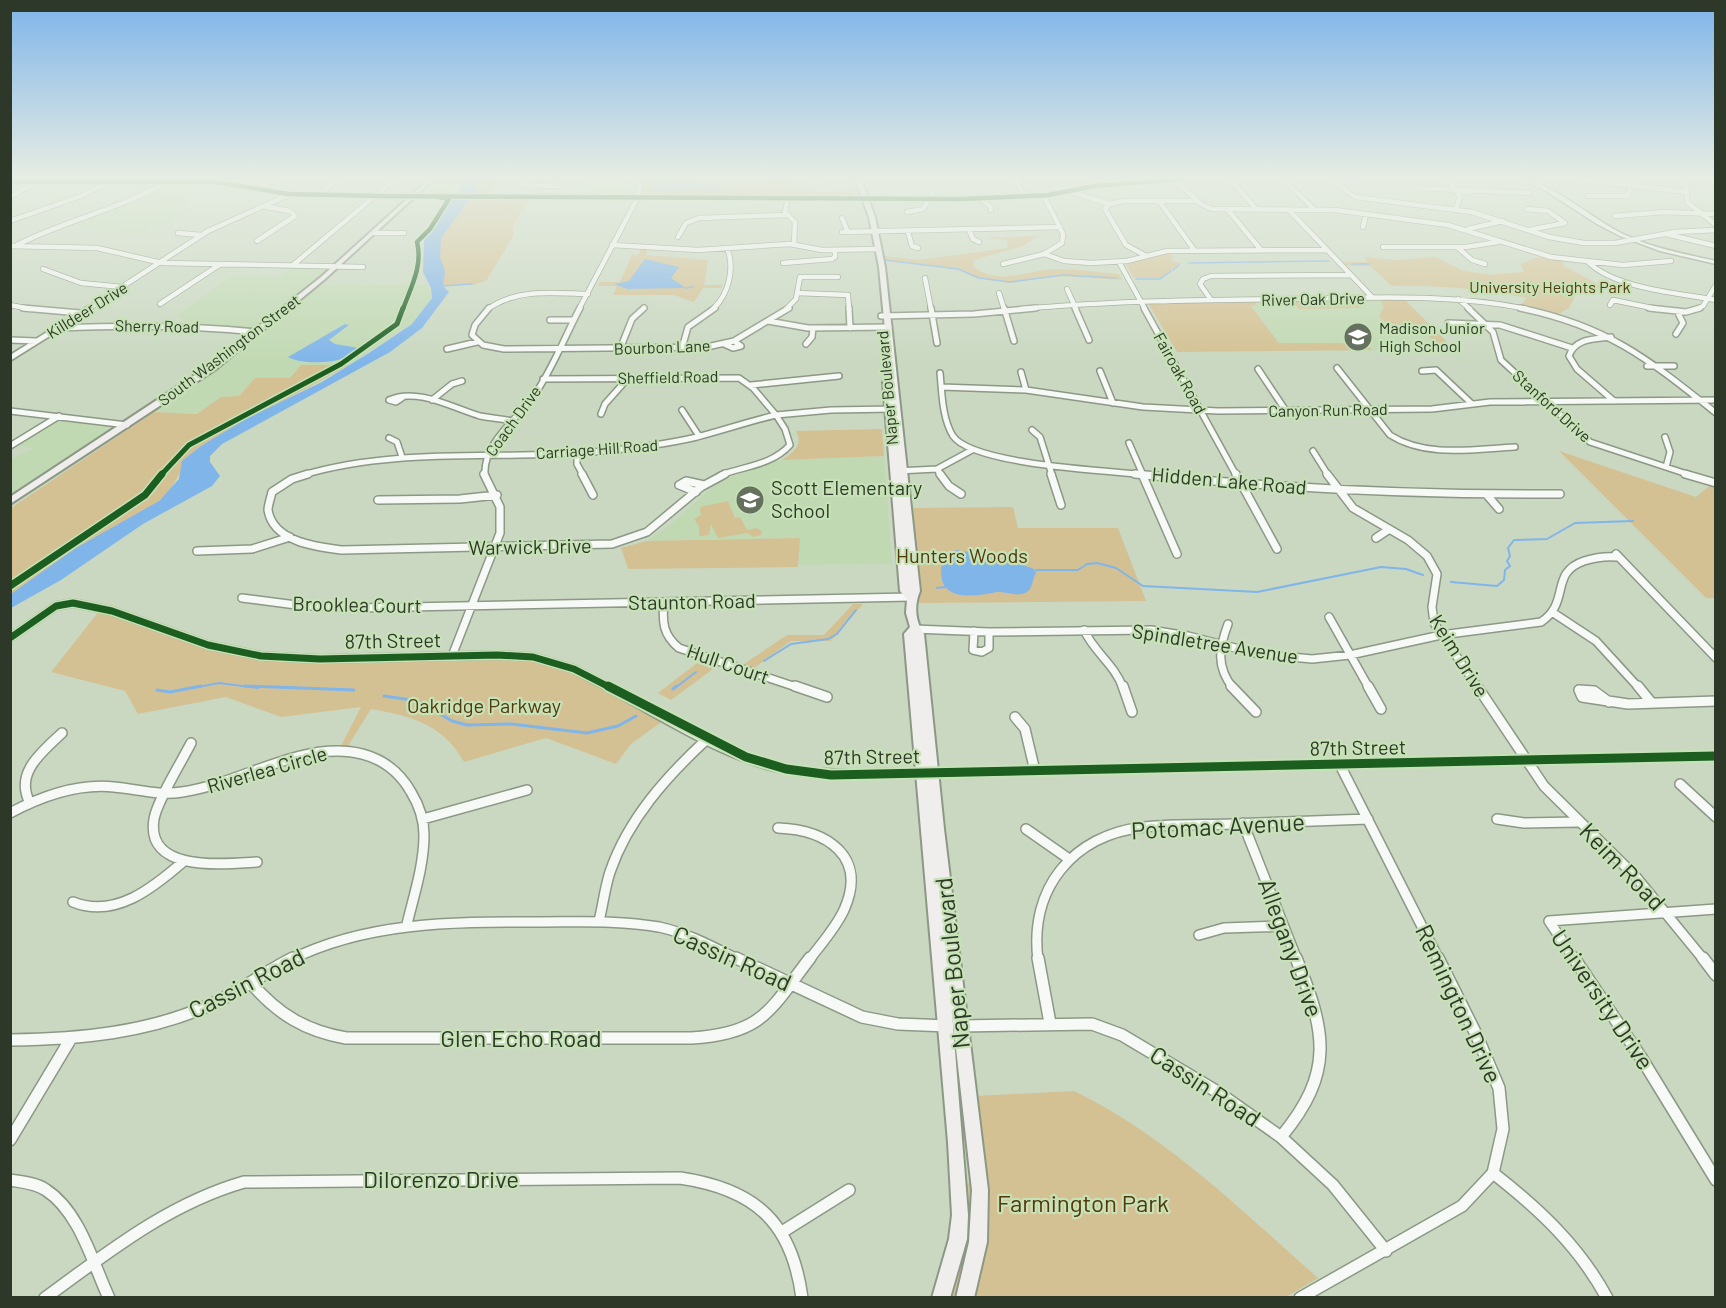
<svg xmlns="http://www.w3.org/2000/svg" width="1726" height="1308" font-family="Barlow,sans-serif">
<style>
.built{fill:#c1d9b3}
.green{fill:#d4c193}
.water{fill:#80b5ea}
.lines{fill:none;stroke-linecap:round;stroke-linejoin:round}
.stream-far2{stroke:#80b5ea;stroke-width:1.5}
.stream-far1{stroke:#80b5ea;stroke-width:2}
.stream{stroke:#80b5ea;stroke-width:3}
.minor-far4-casing{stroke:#8c9886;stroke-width:6}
.minor-far3-casing{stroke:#8c9886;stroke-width:8}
.minor-far2-casing{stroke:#8c9886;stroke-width:10}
.minor-far1-casing{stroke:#8c9886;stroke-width:12}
.minor-casing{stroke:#8c9886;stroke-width:14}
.tertiary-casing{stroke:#8c9886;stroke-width:3}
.secondary-casing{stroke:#8c9886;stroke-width:4}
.minor-far4{stroke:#f7f9f6;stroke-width:4.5}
.minor-far3{stroke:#f7f9f6;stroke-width:5}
.minor-far2{stroke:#f7f9f6;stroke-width:7}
.minor-far1{stroke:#f7f9f6;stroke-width:9}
.minor{stroke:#f7f9f6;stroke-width:11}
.tertiary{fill:#f7f9f6;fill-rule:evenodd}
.secondary{fill:#f0eeec;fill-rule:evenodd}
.cycleway-far3-casing{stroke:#c7e2b7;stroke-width:7}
.cycleway-far2-casing{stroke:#c7e2b7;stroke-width:8}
.cycleway-far1-casing{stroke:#c7e2b7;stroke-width:10}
.cycleway-casing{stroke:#c7e2b7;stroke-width:13}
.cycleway-far3{stroke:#1b5e20;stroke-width:4.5}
.cycleway-far2{stroke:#1b5e20;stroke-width:5}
.cycleway-far1{stroke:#1b5e20;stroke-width:7}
.cycleway{stroke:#1b5e20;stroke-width:9}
.labels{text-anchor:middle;stroke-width:4.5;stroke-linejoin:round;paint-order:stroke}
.far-park-label{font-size:16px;fill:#53380b;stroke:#c7e2b7}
.far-street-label{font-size:16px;fill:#2e3828;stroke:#c7e2b7}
.far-poi-label{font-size:16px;fill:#2e3828;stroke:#c7e2b7;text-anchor:start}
.street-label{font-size:20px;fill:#2e3828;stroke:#c7e2b7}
.poi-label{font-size:20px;fill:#2e3828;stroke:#c7e2b7;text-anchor:start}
.park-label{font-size:20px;fill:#53380b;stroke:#c7e2b7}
.near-street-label{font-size:24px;fill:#2e3828;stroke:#c7e2b7}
.near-park-label{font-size:24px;fill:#53380b;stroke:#c7e2b7}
</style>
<rect width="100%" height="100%" fill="#cad8c1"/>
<path class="built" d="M589 180H632L638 188 636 194 633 196 579 195Z
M194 183 184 215 151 230 138 234 73 224 166 184Z
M433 183H461L463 188 459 193 454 194H422Z
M293 267 329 269 257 328 191 325 177 315 232 276 280 277Z
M428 285 432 298 416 320 349 365H301L290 378H255L239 396 221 397 197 414 154 412 221 365 319 286Z
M1357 301H1405L1455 350 1285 351 1251 305H1294L1298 309 1363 308Z
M62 418 119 425 11 496V459L34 448 16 445Z
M884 456 892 564 799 565V538L646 541 667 528 718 482 749 470 782 460Z"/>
<path class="green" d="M437 179H503L493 184 487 196 531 197 512 228 514 235 486 281 472 285H439L433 238 472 186 433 183Z
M638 179H681L724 186 790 179C798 198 836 190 853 190L855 195 644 196 642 194 644 185Z
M1037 236 1023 246 974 260 973 266C997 287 1027 270 1054 269 1075 269 1097 272 1119 274L1122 280 1060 276 1009 283 976 278 956 269 885 261 884 256 918 260 1008 248 1007 240 988 238Z
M642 247H648L646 255 708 260 704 285H722V288H703L694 302 674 295H613L617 286H598L600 282H620L632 255H638Z
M1170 253 1173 257 1171 260 1180 263 1161 278H1134L1126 264Z
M1364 257 1396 260 1436 257 1463 271 1491 275 1524 272 1520 264 1538 257 1564 261V266L1607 289 1579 288 1569 308 1557 315 1519 306 1527 298C1482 289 1438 285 1392 286L1370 266H1345L1341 262H1367Z
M1380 300H1405L1453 348H1440L1424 332 1393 330 1379 316 1384 307Z
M1292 301H1355L1362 308 1299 309Z
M1255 302 1257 305 1251 306 1279 343H1348L1345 337 1360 336 1372 350 1177 352 1148 303Z
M301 365H349L201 446C181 461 179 484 160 500 136 521 102 532 76 549 54 563 34 582 11 594V508L154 412 197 414 221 397 239 396 255 378H290Z
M882 429 884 456 782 460C793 453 804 445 796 431Z
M1559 451 1696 497 1713 483 1715 485V598H1706Z
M728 501 735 518 740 517 747 530 757 528 762 531 761 535 753 537 748 533 718 538 711 524 709 535 699 536V526L694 519 701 515 700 507Z
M1013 507 1018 528H1118L1146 601 919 603 910 508Z
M800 538 798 567 628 569 621 548 646 541Z
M853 604H863L831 641H791L754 668 744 664 787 635H824Z
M100 610 255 657H502C566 662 609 691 664 720L631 744 616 764 546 738 464 762C443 724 411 716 371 709L348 746H341L361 707 281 717 226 697 138 714 125 691 51 672Z
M697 663 713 669 671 700 658 693Z
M1074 1091C1167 1136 1241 1210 1318 1278L1286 1297H976L987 1239 974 1096Z
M969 1183 973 1186 972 1231 958 1297 948 1298 965 1184Z"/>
<path class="water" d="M461 179H473L479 187 441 238 440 257 445 271 443 286 449 292 422 328 390 352 222 444 210 456V462L220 476 212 486 143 524 61 580 11 608V594L76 548 159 501 179 479 182 461 201 446 246 419 322 382 369 353 412 324 432 298 431 288 423 272 424 241 436 227 454 194 460 192Z
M650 179H672L727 189 658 191 654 189Z
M645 259 679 267 671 278 686 288 627 289 614 284 629 281Z
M345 324 349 325 329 340 335 344 359 348C349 364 304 366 288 357Z
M957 550 1006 559 1034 569 1036 573C1032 579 1033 590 1025 593 1016 597 1006 591 997 592 964 599 931 600 944 554Z"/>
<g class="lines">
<path class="stream-far2" d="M884 260 958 269 979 278 1010 282 1063 275 1116 278
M1189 263 1329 261
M1352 264H1369
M1173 270 1179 265
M1136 279H1160L1171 271
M443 286 472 284
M686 288 693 287"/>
<path class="stream-far1" d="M1036 570H1078L1087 564 1097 563 1116 568 1143 586 1257 592 1381 567 1406 569 1423 575
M1451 582 1497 586 1504 580 1505 570 1510 566 1507 561 1510 556 1508 548 1514 540 1547 539 1575 523 1633 521
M937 588 945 587
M764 661 791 644 828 639 837 634 856 610
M193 688 219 683 258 688
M675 688 696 672"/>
<path class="stream" d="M245 686 354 690
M673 689 677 686
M157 690 170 692 201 686
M384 696 418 701 452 721 467 725 511 724 587 733 618 726 636 716"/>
<g class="minor-far4-casing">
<path id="minor-far4" d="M813 179 816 183H823L819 179
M1016 179 1024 196
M1230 179 1257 210
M1283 179 1314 209
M1330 179 1355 197 1472 212 1549 237 1584 243H1615L1675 232 1716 230
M1448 179 1460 197 1456 209
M1577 179 1686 192
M1686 179 1687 202 1716 225
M1176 181 1201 204 1212 209 1335 210 1448 225 1551 257 1623 265 1671 261
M10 182H216L289 194 380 196
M1338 183 1362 179
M520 185 560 186
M256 188 280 179
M1416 188 1529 193
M1071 192 1109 204 1124 201H1197
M319 195 339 179
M376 196 961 199 1048 195 1094 186 1182 179
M1588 196H1628L1631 185
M10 197 35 183
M788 197 785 212 795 222 794 244
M979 198 991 207V210
M1159 201 1195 251
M1109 204 1105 209 1126 245 1146 256
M1288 209 1373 298
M1527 209 1548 211 1565 223 1529 230
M1228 210 1261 250
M907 212 923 209 933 192
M1615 216 1664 212 1716 214
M842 218 847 230
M10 221 81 196 107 183
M1363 227 1366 214
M1468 229 1503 221
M969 230 973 239 979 242
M851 232H842L1060 227
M908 232 912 246 918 248
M178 233 201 235
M374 233H404
M1666 234 1716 246
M678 237 686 223 699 218 787 215
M257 241 295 216 290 211 266 207
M17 245C65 220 119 210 166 182
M612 245 698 250 790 244 822 250 878 249
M10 246 97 248 162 263 363 267
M1383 247H1466L1498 242
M1457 247 1472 260 1485 264
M1044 254 1064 261 1091 263 1127 261 1167 251 1327 250
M793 262 783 263 832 259 835 257V250
M1119 262 1145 309
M1588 262C1616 289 1679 293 1716 300
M1003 264 1044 254 1062 243 1063 234 1044 196
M293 265 395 179
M43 269 81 283 122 287
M925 278 931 309
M1067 289 1076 309
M797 293 848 295 849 309
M999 293 1004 309
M1458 299 1470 309
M1211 300 1200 284 1203 279 1211 276 1351 275
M160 304 219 265
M10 305 30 309
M1610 305 1613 300 1657 309
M88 309 208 231 288 195
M488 309C517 288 554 293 588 294
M579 309 638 197 640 186 634 179
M713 309C729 294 735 268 727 248
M786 309 796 299 800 277H838
M1021 309C1109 301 1197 300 1286 299 1367 298 1447 293 1527 309
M1697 309 1703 306 1716 285"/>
</g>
<g class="minor-far3-casing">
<path id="minor-far3" d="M23 308 80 313
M489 308 475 325 472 335 483 345 504 349 707 347 734 341 789 308
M849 308 850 328
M931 308 937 343
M1004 308 1014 341
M1075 308 1089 340
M1144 308 1236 475
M1468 308 1493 332 1501 360 1590 442 1690 475
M1520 308C1608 326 1648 359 1716 413
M1649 308 1686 312 1700 308
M881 316 974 314 1036 308
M550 320H574
M768 321 808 328 889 327
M1448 323 1500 325 1572 348
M59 328C125 325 191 325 257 332
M1676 334 1683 323 1677 311
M1611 337C1595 339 1575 338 1569 356L1577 369 1614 401
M10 340 36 341
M724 344 733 348 741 346 734 341
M806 344 812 337 813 328
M682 348 688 327 715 308
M447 349 477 342
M620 349 632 319 644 308
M10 358 90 308
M1647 366H1674
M1337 368 1390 435C1426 458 1474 449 1515 447
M1258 369 1286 411
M1100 371 1113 403
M1422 371 1436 370 1472 404
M1021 372 1026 390
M940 373C942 393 942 418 953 436 973 465 1111 471 1149 475
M543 379 739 378 753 388 776 415
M751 385 839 376
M942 387 1026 390 1143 407 1218 411 1432 409 1490 402 1716 400
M402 398 396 402 389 400C417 387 453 408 480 416 491 418 502 419 513 421
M432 400 452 384 462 381
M682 410 699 436
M10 411 127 425
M601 414 605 404 629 377
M776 415 831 410 894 409
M1032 430 1040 437 1052 475
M1665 437 1670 452 1666 467
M389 438 397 442 402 457
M1129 443 1143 475
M10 446 59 416
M1313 451 1328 475
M577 453V464L583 475
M937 469 941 475
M897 471 937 469 972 450
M303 475C397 447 497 460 593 452 628 449 663 445 697 437 724 430 750 421 776 415
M485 475C483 442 517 420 535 394 553 368 565 336 580 308
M721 475C745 466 772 465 790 445L785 429 776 415"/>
</g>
<g class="minor-far2-casing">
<path id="minor-far2" d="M308 474 292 479 272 492C271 497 268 505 268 510 273 542 317 547 342 550L612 544 647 532 701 487 725 474
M582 474 593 495
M940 474 949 486 961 494
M1051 474 1061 505
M1135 474C1276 488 1418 495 1560 494
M1142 474 1177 554
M1236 474 1277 549
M1327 474 1353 508 1408 540 1427 556 1437 574 1432 607 1434 623 1478 688
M1685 474 1716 483
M696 492 679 485 686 481 704 485
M1487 495 1499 509
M378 500 460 499 497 495
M1376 538 1388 530
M197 551 252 549 290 537
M1616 554 1716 658
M242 598 296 605 356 608 911 597
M664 602C662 622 663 635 679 648L799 688
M1555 614 1596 641 1639 688
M1329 617 1369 688
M1228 624C1219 648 1216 667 1233 688
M914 629 989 632 1151 630 1188 636 1259 654 1312 659 1350 655 1441 635 1541 622C1571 602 1549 573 1584 561 1594 558 1605 556 1616 557
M1084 630C1094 652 1115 665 1123 688
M974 631 973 650 982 652 989 648V632
M10 638 56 606 73 603 112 611 208 645 261 656 320 659 497 655 533 657 574 669 610 688
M452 656 500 533V507L484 474"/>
</g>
<g class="minor-far1-casing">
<path id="minor-far1" d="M607 686C659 713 716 751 773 766 820 778 870 774 919 773
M795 686 827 697
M1123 686 1132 712
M1231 686 1256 712
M1368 686 1381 709
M1477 686 1544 786 1636 877 1704 960
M1638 686 1651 702
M1609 702 1594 691 1579 690 1582 697 1628 704 1716 701
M1015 717 1025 729 1035 771
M191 743C182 761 157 801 154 819 145 873 224 864 257 862
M1340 765 1439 960
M1680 784 1716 817
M30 803C14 773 42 752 62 733
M10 813C42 796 77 783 114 787 137 789 159 796 182 792 223 786 260 766 300 756 343 745 387 750 411 792 419 805 424 818 424 835 424 865 414 895 407 924
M423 819 527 790
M1497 819 1524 823 1578 822
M1243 823 1297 960
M778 828C827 830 868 856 844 910 835 929 821 944 809 960
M1026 829 1069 859
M73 902C115 919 153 888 184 861
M599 921C603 905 605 887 610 872 628 819 667 776 707 739
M1199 935 1224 928 1283 926
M290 960C368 921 455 922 540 922 580 922 619 920 659 927 687 933 713 947 739 960
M1038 960C1029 889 1072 835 1144 827 1173 824 1202 825 1231 824 1277 822 1322 821 1368 819
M1575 960 1549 921 1716 909"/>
</g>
<g class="minor-casing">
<path id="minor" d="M736 958 862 1017 898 1024 948 1026
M1038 958 1050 1023
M1574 958 1642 1059 1716 1180
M1703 958 1716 975
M251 983C278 1014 305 1031 346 1038H691C763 1034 770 1010 810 958
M960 1026 1092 1024 1122 1035 1216 1091 1281 1137 1333 1185 1386 1251
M10 1040C80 1039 148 1033 212 1004 240 991 265 972 293 958
M1281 1137C1335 1072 1326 1032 1296 958
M10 1140 70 1040
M1493 1173C1539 1209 1579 1246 1607 1298
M10 1180C22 1182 36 1183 46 1190 80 1212 93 1264 109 1298
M782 1232 849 1190
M45 1298C108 1252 168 1204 244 1182L680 1178C755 1189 792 1222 802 1298
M1300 1298 1462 1206 1493 1173 1503 1129 1499 1088 1476 1034 1438 958"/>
</g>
<g class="tertiary-casing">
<path id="tertiary" d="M1523 179C1545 179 1599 223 1623 234 1652 248 1684 254 1716 261V264L1660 251 1620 236 1597 224 1546 191Z
M1716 753V759L926 777 922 776 921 773 922 770 926 769Z"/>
</g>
<g class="secondary-casing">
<path id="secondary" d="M429 179H434L325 279 216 369 10 504V497L210 365 321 277Z
M855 179H861L875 217 885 267 920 591C914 605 915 621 924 634L944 829 988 1190 987 1242 974 1298H956L969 1242 972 1190 952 1013 968 1215 967 1239 950 1298H932L949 1239 952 1215 948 1142 904 634 910 627 906 613 907 599 900 591 883 382 887 380 890 381 879 267 869 217Z"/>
</g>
<use href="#minor-far4" class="minor-far4"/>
<use href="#minor-far3" class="minor-far3"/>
<use href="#minor-far2" class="minor-far2"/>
<use href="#minor-far1" class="minor-far1"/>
<use href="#minor" class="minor"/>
<use href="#tertiary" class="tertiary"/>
<use href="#secondary" class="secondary"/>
<g class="cycleway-far3-casing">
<path id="cycleway-far3" d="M10 182H216L289 194 384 196
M376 196 961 199 1048 195 1094 186 1182 179
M403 309C411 287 423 266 417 242L430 229 449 199 439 197"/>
</g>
<g class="cycleway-far2-casing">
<path id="cycleway-far2" d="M161 475 189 445 341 364 397 324 403 308"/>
</g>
<g class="cycleway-far1-casing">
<path id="cycleway-far1" d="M10 586 145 495 162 474
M10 638 56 606 73 603 112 611 208 645 261 656 320 659 497 655 533 657 574 669 611 688"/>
</g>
<g class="cycleway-casing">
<path id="cycleway" d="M608 686 746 757 786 769 831 775 1716 756"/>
</g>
<use href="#cycleway-far3" class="cycleway-far3"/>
<use href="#cycleway-far2" class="cycleway-far2"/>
<use href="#cycleway-far1" class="cycleway-far1"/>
<use href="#cycleway" class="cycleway"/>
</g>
<linearGradient id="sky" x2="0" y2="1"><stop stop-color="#7eb4e9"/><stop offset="0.49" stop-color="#e7ede3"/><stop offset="1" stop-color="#e7ede3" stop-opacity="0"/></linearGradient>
<rect width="1726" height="362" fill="url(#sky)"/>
<defs>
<g id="school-disc" transform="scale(1.5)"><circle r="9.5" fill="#65705e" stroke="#c7e2b7"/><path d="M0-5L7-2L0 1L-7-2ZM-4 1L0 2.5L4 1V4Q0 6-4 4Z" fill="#fff"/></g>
</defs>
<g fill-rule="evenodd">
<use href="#school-disc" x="1358" y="337"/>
<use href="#school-disc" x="750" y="500"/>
</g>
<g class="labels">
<g class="far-park-label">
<text x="1550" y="293">University Heights Park</text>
</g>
<g class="far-street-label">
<text transform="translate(1313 299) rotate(-1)" y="6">River Oak Drive</text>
<text transform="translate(87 310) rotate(-32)" y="6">Killdeer Drive</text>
<text transform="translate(157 326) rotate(1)" y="6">Sherry Road</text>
<text transform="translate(662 347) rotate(-2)" y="6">Bourbon Lane</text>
<text transform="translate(229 350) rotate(-37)" y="6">South Washington Street</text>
<text transform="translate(1180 373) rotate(61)" y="6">Fairoak Road</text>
<text transform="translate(668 377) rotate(-1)" y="6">Sheffield Road</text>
<text transform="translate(887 388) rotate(-95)" y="6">Naper Boulevard</text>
<text transform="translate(1552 406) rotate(42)" y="6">Stanford Drive</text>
<text transform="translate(1328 410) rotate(-1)" y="6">Canyon Run Road</text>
<text transform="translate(513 421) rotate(-54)" y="6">Coach Drive</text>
<text transform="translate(597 449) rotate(-4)" y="6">Carriage Hill Road</text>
</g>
<g class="far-poi-label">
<text x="1379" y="334">Madison Junior<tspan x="1379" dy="18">High School</tspan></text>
</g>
<g class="street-label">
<text transform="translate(1229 481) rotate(5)" y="7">Hidden Lake Road</text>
<text transform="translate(530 547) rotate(-1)" y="7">Warwick Drive</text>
<text transform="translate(692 602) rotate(-1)" y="7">Staunton Road</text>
<text transform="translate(357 605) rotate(1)" y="7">Brooklea Court</text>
<text transform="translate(393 641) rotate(-1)" y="7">87th Street</text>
<text transform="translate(1215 644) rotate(9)" y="7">Spindletree Avenue</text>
<text transform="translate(1459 656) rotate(58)" y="7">Keim Drive</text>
<text transform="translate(728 664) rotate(19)" y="7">Hull Court</text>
<text transform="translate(1358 748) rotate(-1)" y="7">87th Street</text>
<text transform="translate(872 757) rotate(-1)" y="7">87th Street</text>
<text transform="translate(267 770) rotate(-16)" y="7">Riverlea Circle</text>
</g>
<g class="poi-label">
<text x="771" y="495">Scott Elementary<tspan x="771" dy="23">School</tspan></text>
</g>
<g class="park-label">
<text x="962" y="563">Hunters Woods</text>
<text x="484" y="713">Oakridge Parkway</text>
</g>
<g class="near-street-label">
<text transform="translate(1218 827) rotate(-3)" y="8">Potomac Avenue</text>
<text transform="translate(1622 867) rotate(46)" y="8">Keim Road</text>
<text transform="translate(1290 948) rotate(70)" y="8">Allegany Drive</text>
<text transform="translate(732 959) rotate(24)" y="8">Cassin Road</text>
<text transform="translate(953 963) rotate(-96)" y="8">Naper Boulevard</text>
<text transform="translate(247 984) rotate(-27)" y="8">Cassin Road</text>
<text transform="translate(1602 1000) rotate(56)" y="8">University Drive</text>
<text transform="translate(1458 1004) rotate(65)" y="8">Remington Drive</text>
<text x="521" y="1047">Glen Echo Road</text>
<text transform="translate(1205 1087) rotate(33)" y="8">Cassin Road</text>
<text x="441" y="1188">Dilorenzo Drive</text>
</g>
<g class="near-park-label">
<text x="1083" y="1212">Farmington Park</text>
</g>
</g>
<rect width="1726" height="1308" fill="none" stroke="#2e3828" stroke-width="24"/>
</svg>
